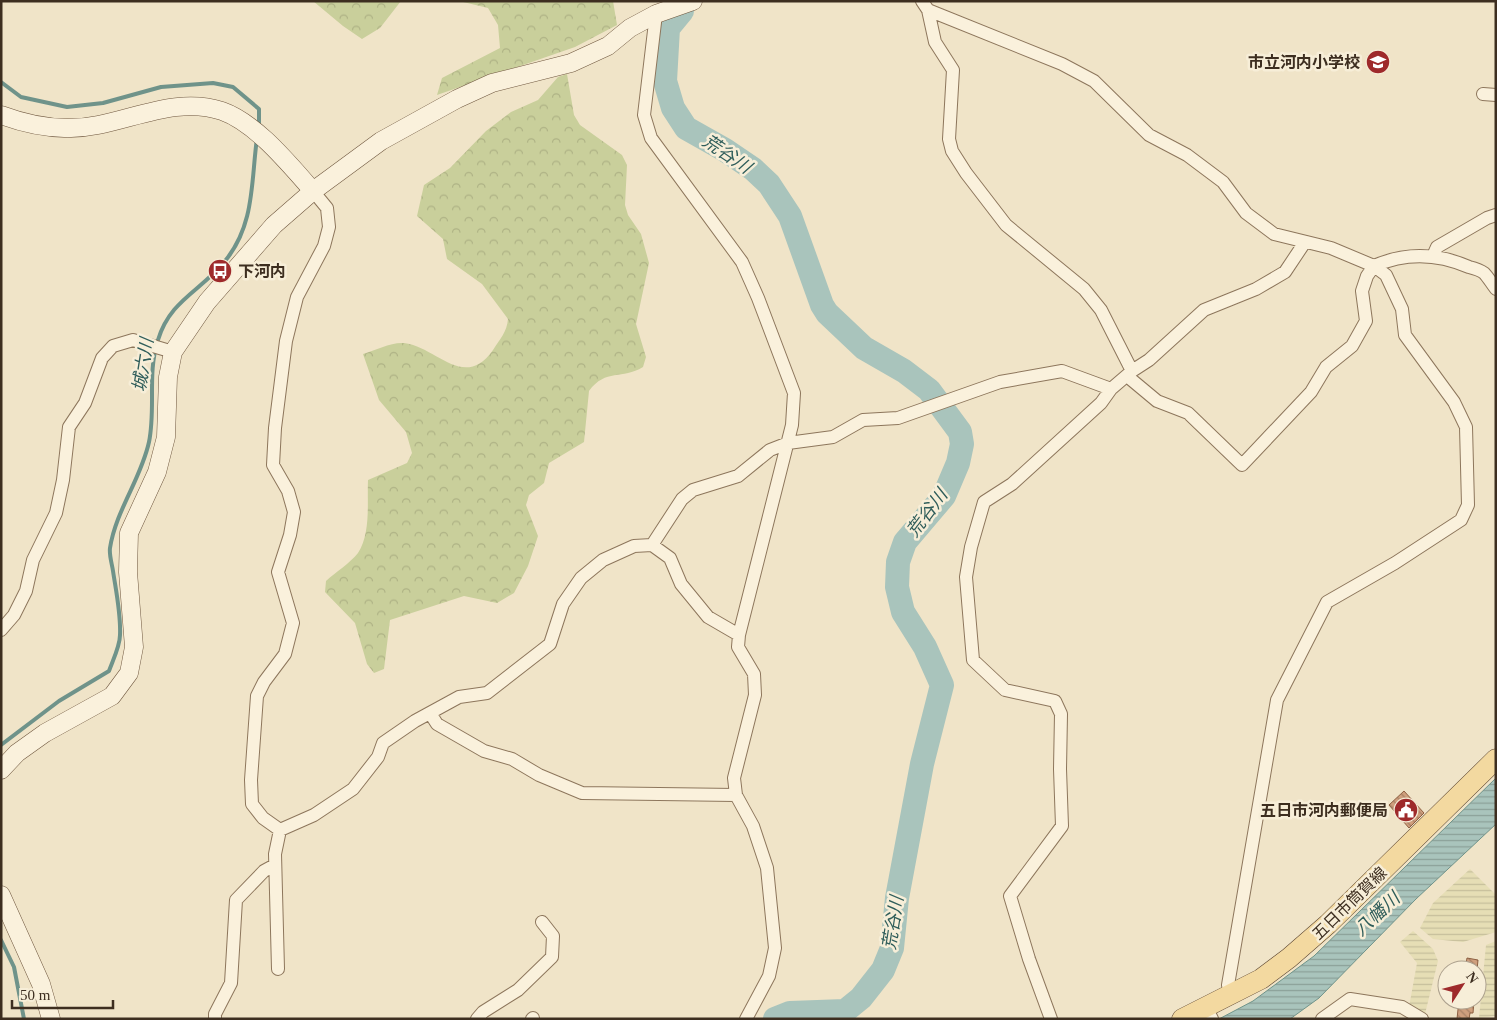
<svg xmlns="http://www.w3.org/2000/svg" width="1497" height="1020" font-family="'Times New Roman','Noto Sans JP',serif">
<style>
.farmland{fill:url(#farmland-rules)}
.forest{fill:url(#forest-crowns)}
.water{fill:url(#water-rules);stroke:#6f938a}
.lines{fill:none;stroke-linecap:round;stroke-linejoin:round}
.stream{stroke:#6f938a;stroke-width:4}
.river{stroke:#a9c4bc;stroke-width:24}
.building{fill:url(#building-back-hatch);stroke:#8d5f41}
.street-casing{stroke:#8d765c;stroke-width:14}
.secondary-casing{stroke:#6f573f;stroke-width:19}
.primary-casing{stroke:#5b4430;stroke-width:21}
.street{stroke:#faf1dc;stroke-width:12}
.secondary{stroke:#faf1dc;stroke-width:18}
.primary{stroke:#f3d9a0;stroke-width:20}
.labels{text-anchor:middle;stroke-width:5;stroke-linejoin:round;paint-order:stroke}
.poi-label{font-size:16px;font-weight:bold;fill:#3d2e20;stroke:#f7eed8;text-anchor:end}
.street-label{font-size:16px;fill:#3d2e20;stroke:#f7eed8}
.water-label{font-size:18px;font-style:italic;fill:#2f5d5a;stroke:#f7eed8}
</style>
<defs>
<pattern id="farmland-rules" width="6" height="5" patternUnits="userSpaceOnUse" patternTransform="scale(1.25)"><rect width="6" height="5" fill="#e6deb5"/><path d="M0 2.5h6" fill="none" stroke="#c6bf9b"/></pattern>
<pattern id="forest-crowns" width="20" height="18" patternUnits="userSpaceOnUse" patternTransform="scale(1.25)"><rect width="20" height="18" fill="#c9cf9b"/><path d="M2 6a3 3 0 1 1 6 0M12 15a3 3 0 1 1 6 0" fill="none" stroke="#aeb285"/></pattern>
<pattern id="water-rules" width="6" height="5" patternUnits="userSpaceOnUse" patternTransform="scale(1.25)"><rect width="6" height="5" fill="#a9c4bc"/><path d="M0 2.5h6" fill="none" stroke="#8ba098"/></pattern>
<pattern id="building-back-hatch" width="6" height="6" patternUnits="userSpaceOnUse" patternTransform="scale(1.25)"><rect width="6" height="6" fill="#cf9f7d"/><path d="M-1 5l2 2M0 0l6 6M5-1l2 2" fill="none" stroke="#a98266"/></pattern>
</defs>
<rect width="100%" height="100%" fill="#f0e4c8"/>
<path class="farmland" d="M1470 869 1496 895V932L1463 942 1433 939 1420 928 1433 903Z
M1413 931 1433 949 1438 961 1425 1014 1409 1007 1417 963 1400 942Z
M1496 941V1016L1479 1018 1486 945Z"/>
<path class="forest" d="M313 1H401L380 28 362 39 343 26Z
M459 1H613L617 25 575 47 437 95 442 78 500 48 498 25 488 8Z
M567 74 574 115 580 125 622 155 627 165 625 205 628 215 641 234 649 263 636 324 646 357 643 367C622 380 606 368 589 391L584 442 549 463 544 483 529 495 526 505 538 536 528 566 514 593 497 603 464 596 390 620 384 669 374 673 367 664 355 623 325 592 326 581C336 572 350 563 358 553 371 533 367 503 368 480L407 463 412 453 406 432 379 400 363 354C376 350 391 342 404 343 437 347 464 391 493 350 500 339 507 332 508 319L482 284 447 259 443 239 417 216 424 185 450 168 486 131 511 112 538 100 558 77Z"/>
<path class="water" d="M1496 778V824L1416 899 1319 998 1290 1019H1219L1253 1001 1314 956Z"/>
<g class="lines">
<path class="stream" d="M1 82 21 97 67 107 103 103 161 87 213 83 233 87 259 109V127
M1 745 59 701 109 671C113 660 120 646 120 635 121 614 116 591 113 571 112 564 109 555 110 548 116 510 141 479 149 442 156 408 147 373 158 340 170 300 201 291 225 261 255 225 251 181 257 138
M1 940 14 967 24 1019"/>
<path class="river" d="M682 11 668 28 665 81 673 108 686 128 725 150 753 169 769 184 790 216 822 305 827 313 864 348 904 371 929 390 960 432 962 444 958 463 944 496 905 542 898 562 897 587 903 612 925 647 942 685 922 764 897 898 892 948 883 970 861 998 845 1011 790 1013 775 1019"/>
</g>
<path class="building" d="M1404 791 1424 813 1409 828 1389 805Z
M1467 958 1478 960 1477 970H1465Z
M1459 1000 1474 1001 1473 1013H1470L1469 1019H1457Z"/>
<g class="lines">
<g class="street-casing">
<path id="street" d="M922 1 928 10 1062 64 1094 81 1149 135 1187 155 1223 182 1246 213 1274 234 1331 248 1374 266C1406 252 1437 253 1469 267 1473 268 1480 270 1484 273 1488 277 1492 284 1496 289
M928 10 935 42 953 70 949 139 952 151 966 173 1006 225 1084 289 1101 310 1132 371
M656 14 644 115 651 138 742 262 758 298 794 393 792 425 739 635 738 647 754 674 755 695 734 778 736 795 753 826 767 868 775 948 769 976 746 1019
M1483 94 1496 95
M1433 256 1437 247 1487 218 1496 215
M1127 376 1157 401 1188 413 1242 465 1311 392 1326 367 1352 346 1366 321 1362 291 1367 276 1374 266 1386 275 1402 309 1405 335 1454 402 1466 427 1468 505 1461 520 1395 563 1327 602 1277 700 1228 985 1230 994
M652 545 670 558 681 584 708 617 739 635
M1 630 14 615 26 591 33 560 56 513 63 480 69 427 85 403 102 358 113 346 133 340 173 352
M430 713 437 724 484 751 512 759 539 775 582 793 736 795
M280 830 263 818 252 804 251 780 257 696 264 682 285 654 293 623 278 572 290 535 294 512 288 491 273 465 275 428 286 341 297 297 324 246 329 227 327 208 313 191
M278 969 275 854 280 830 314 815 353 789 378 757 383 743 415 721 459 697 487 693 550 644 563 604 581 578 603 560 634 546 652 545 682 499 693 490 738 476 770 450 788 443 833 437 863 420 898 418 1000 382 1062 371 1111 389
M1205 1005 1212 1019
M215 1019V1014L231 983 236 900 264 871 275 865
M477 1019 483 1012 518 990 552 957 553 936 542 922
M532 1019 533 1018
M1051 1019 1029 959 1010 896 1062 826 1060 769 1061 714 1055 701 1005 690 973 660 966 577 971 547 984 502 1012 484 1101 403 1111 389 1132 371 1149 360 1204 310 1256 289 1285 272 1305 242
M1322 1019 1350 999 1402 1007 1422 1019"/>
</g>
<g class="secondary-casing">
<path id="secondary" d="M1 115C33 127 65 132 98 125 139 117 180 97 222 111 256 123 289 164 313 191
M1 770 17 753 45 733 112 696 129 673 134 647 128 572 129 533 157 472 166 437 168 377 173 352 207 302 274 225 313 191 381 141 457 99 492 83 571 63 608 46 630 28 656 14 693 1
M1 895 41 984 51 1019"/>
</g>
<g class="primary-casing">
<path id="primary" d="M1182 1019 1261 979 1289 958 1328 924 1496 759"/>
</g>
<use href="#street" class="street"/>
<use href="#secondary" class="secondary"/>
<use href="#primary" class="primary"/>
</g>
<defs>
<g id="school-disc" transform="scale(1.25)"><circle r="9.5" fill="#9e2a2b" stroke="#f7eed8"/><path d="M0-5L7-2L0 1L-7-2ZM-4 1L0 2.5L4 1V4Q0 6-4 4Z" fill="#fff"/></g>
<g id="bus-disc" transform="scale(1.25)"><circle r="9.5" fill="#9e2a2b" stroke="#f7eed8"/><path d="M-5-6H5V4H4V6H2V4H-2V6H-4V4H-5ZM-3.5-4V0h7V-4ZM-3.5 1.2v1.5H-2V1.2ZM2 1.2v1.5H3.5V1.2Z" fill="#fff"/></g>
<g id="civic-disc" transform="scale(1.25)"><circle r="9.5" fill="#9e2a2b" stroke="#f7eed8"/><path d="M-.6-6.5H3V-4.5H.6V-3L4-1V1h2V6H-6V1h2V-1L-.6-3ZM-1.2 2.5V6h2.4V2.5Z" fill="#fff"/></g>
</defs>
<g fill-rule="evenodd">
<use href="#school-disc" x="1378" y="62"/>
<use href="#bus-disc" x="220" y="271"/>
<use href="#civic-disc" x="1406" y="810"/>
</g>
<g class="labels">
<g class="poi-label">
<text x="1360" y="68">市立河内小学校</text>
<text x="238" y="277" text-anchor="start">下河内</text>
<text x="1388" y="816">五日市河内郵便局</text>
</g>
<g class="street-label">
<text transform="translate(1349 903) rotate(-44)" y="6">五日市筒賀線</text>
</g>
<g class="water-label">
<text transform="translate(727 154) rotate(34)" y="6">荒谷川</text>
<text transform="translate(143 365) rotate(-81)" y="6">城六川</text>
<text transform="translate(927 513) rotate(-53)" y="6">荒谷川</text>
<text transform="translate(1377 914) rotate(-43)" y="6">八幡川</text>
<text transform="translate(893 923) rotate(-81)" y="6">荒谷川</text>
</g>
</g>
<rect width="1497" height="1020" fill="none" stroke="#3d2e20" stroke-width="5"/>
<g transform="translate(1462 985) rotate(54)"><circle r="24" fill="#f7eed8" stroke="#ada18e"/>
<path d="M0-4L9 19L0 12L-9 19Z" fill="#9e2a2b"/>
<text y="-8" font-size="14" font-weight="bold" text-anchor="middle" fill="#3d2e20">N</text>
</g>
<path d="M12 1000v8h101v-8" fill="none" stroke="#3d2e20" stroke-width="2.5"/>
<text x="20" y="1000" font-size="15" fill="#3d2e20" stroke="#f7eed8" stroke-width="4" paint-order="stroke">50 m</text>
</svg>
